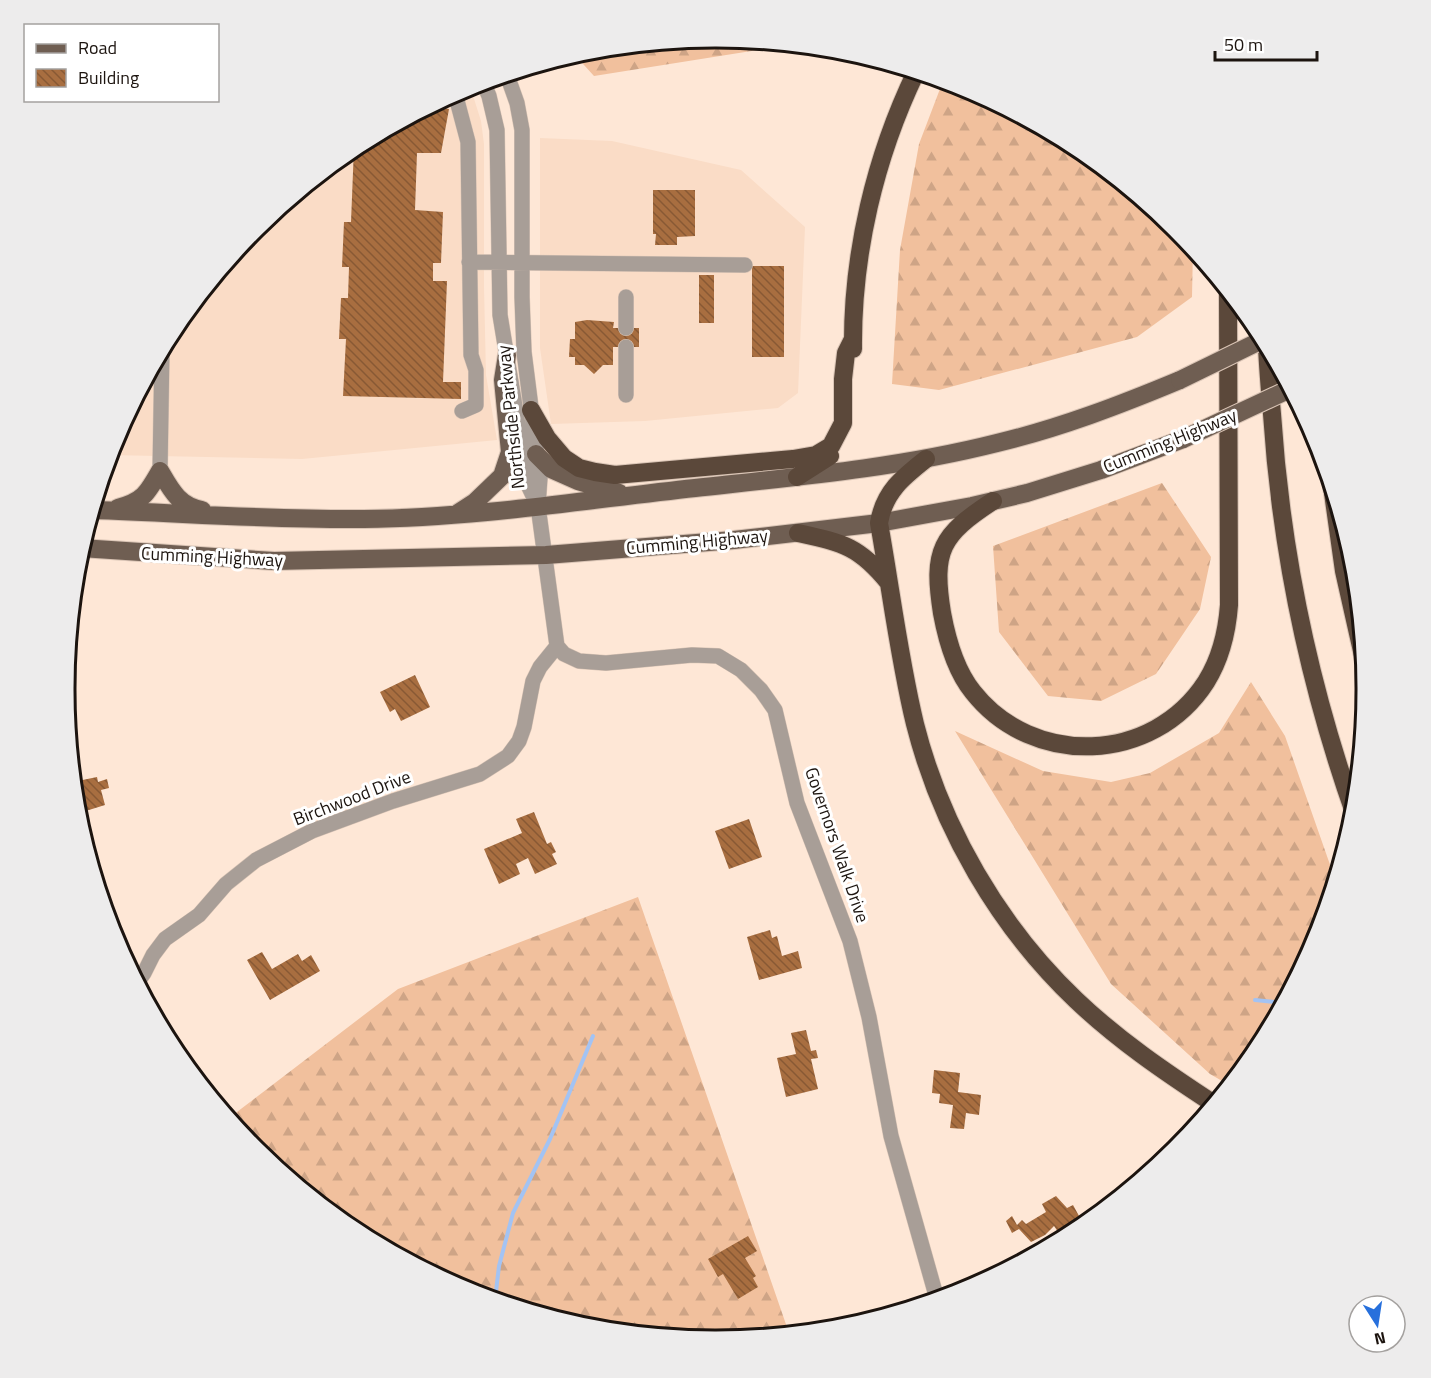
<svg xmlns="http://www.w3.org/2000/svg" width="1431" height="1378" font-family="'Titillium Web',sans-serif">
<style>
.built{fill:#fadcc6}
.forest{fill:url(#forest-firs)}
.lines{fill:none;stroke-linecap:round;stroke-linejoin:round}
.stream{stroke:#a3c3f3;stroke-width:4}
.building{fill:url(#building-back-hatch)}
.minor-casing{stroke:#dac5b6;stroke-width:16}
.major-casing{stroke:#dac5b6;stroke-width:20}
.highway-casing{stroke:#dac5b6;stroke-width:20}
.minor{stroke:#a89e97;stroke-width:15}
.major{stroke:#6f5e52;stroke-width:18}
.highway{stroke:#5b483a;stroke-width:18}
.major-bridge-casing{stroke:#dac5b6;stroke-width:20;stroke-linecap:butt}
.major-bridge{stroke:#6f5e52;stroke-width:18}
.labels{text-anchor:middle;stroke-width:6;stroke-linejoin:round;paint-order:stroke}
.street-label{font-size:18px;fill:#1c140f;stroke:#fff}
.rim{fill:none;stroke:#1c140f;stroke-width:3}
</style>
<defs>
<pattern id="forest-firs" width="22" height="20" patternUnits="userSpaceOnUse" patternTransform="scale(1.5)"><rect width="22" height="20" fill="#f1c09d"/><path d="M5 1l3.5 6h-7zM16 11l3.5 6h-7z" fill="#cea486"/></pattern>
<pattern id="building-back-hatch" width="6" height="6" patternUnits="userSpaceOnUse" patternTransform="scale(1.5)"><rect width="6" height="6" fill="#a86e40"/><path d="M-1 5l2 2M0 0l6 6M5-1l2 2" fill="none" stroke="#885934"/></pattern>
</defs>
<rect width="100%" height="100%" fill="#fee7d6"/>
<path class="built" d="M470 86 481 121 484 144V287L486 375 497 440 302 459 109 455 114 439 174 327 255 228 354 147Z
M540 138 612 141 741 170 805 227 798 393 778 408 645 421 551 424 540 348Z"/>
<path class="forest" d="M716 38 790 45 594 76 574 54 589 50Z
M943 81 965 87 1078 147 1176 229 1193 248 1192 297 1137 337 939 390 892 384 900 250 919 144Z
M1162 483 1211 557 1200 609 1156 674 1101 701 1048 696 999 632 993 546Z
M1251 682 1285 736 1335 879 1317 939 1257 1051 1229 1085 1210 1074 1111 984 955 731 1043 771 1111 782 1150 773 1219 733Z
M638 897 789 1333 716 1340 588 1328 466 1291 353 1231 255 1149 229 1118 398 989Z"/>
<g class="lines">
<path class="stream" d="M1255 1000 1283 1003
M495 1300 499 1266 513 1213 550 1139 593 1036"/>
</g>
<path class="building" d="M431 106 449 109 441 153H417L415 210 443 212 441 263H433V281H447L443 382H461V399L343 396 346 339H339L341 298H348L349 267H342L344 222H351L354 147Z
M653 190H695V236L677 237V245H655L656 234H653Z
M752 266H784V357H752Z
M699 275H714V323H699Z
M587 320 614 322 613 328H639V347H613V365H603L594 374 584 365H575V357H569L570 339H575V322Z
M415 675 430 707 401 721 395 709 390 712 380 692Z
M97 777 98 782 107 779 109 788 101 790 105 805 76 814 73 782Z
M534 812 547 844 551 842 556 852 552 854 557 864 535 874 528 858 516 864 520 874 499 884 484 849 522 833 516 819Z
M749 819 762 857 729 869 715 831Z
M770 930 772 938 777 936 782 956 798 951 802 968 759 980 747 937Z
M262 952 272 969 298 954 302 961 311 955 320 971 270 1000 247 960Z
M806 1030 811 1051 816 1050 818 1058 811 1059 818 1089 786 1097 777 1058 796 1054 791 1033Z
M934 1070 960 1073 958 1092 981 1095 979 1115 966 1113 964 1129 950 1128 953 1105 939 1103 940 1094 932 1093Z
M1056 1196 1067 1208 1073 1205 1084 1225 1063 1239 1054 1226 1045 1235 1031 1242 1019 1229 1012 1233 1006 1221 1012 1216 1017 1225 1022 1220 1026 1224 1046 1212 1042 1204Z
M748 1236 757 1251 745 1258 756 1276 753 1278 758 1287 738 1299 723 1274 718 1277 708 1259Z"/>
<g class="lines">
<g class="minor-casing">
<path id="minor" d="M507 75 517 103 522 130V297L524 352 540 478 538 506 557 646 564 654 579 661 606 663 692 655 718 656 741 670 761 690 775 710 797 803 850 941 869 1017 891 1136 937 1299
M483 82 489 96 497 130 500 315 528 485 537 504
M455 93 468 142 471 355 476 370V405L462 411
M469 262 745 265
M626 297V328
M626 347V395
M160 471 162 350
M137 983 144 973 153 955 165 939 199 915 226 884 256 860 312 831 393 801 480 774 508 756 519 741 524 727 533 681 540 667 557 646"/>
</g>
<g class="major-casing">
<path id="major" d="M536 454 551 469 578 481 619 493
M118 508C143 501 147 494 160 471 171 490 179 506 202 510
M92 510C183 513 273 520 364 519 475 518 585 500 695 488 796 477 898 468 997 443 1060 428 1120 405 1180 380
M458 513 475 502 502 476 510 452 503 380 507 355
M81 548 274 561 546 555 734 540 879 523 972 506 1027 493 1101 470 1183 439"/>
</g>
<g class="highway-casing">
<path id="highway" d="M1267 346C1268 369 1270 392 1272 414 1281 551 1309 685 1355 815
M853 349C852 254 875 157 916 72
M531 410 547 438 564 458 579 468 595 472 615 475 793 459 816 455 831 446 843 423V379L846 353 853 339
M926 459C903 477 884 492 879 523 891 590 899 658 915 724 941 827 999 927 1076 1000 1118 1040 1165 1072 1214 1104
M797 477 830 456
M1332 486 1344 571 1364 660
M993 501C941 535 932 550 942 613 947 640 955 670 973 692 1033 768 1153 764 1206 682 1221 658 1227 632 1229 605L1228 292
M798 533C843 543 859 546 889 583"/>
</g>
<use href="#minor" class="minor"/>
<use href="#major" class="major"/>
<use href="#highway" class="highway"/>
<g class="major-bridge-casing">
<path id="major-bridge" d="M1180 380 1264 339
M1183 439 1290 389"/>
</g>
<use href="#major-bridge" class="major-bridge"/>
</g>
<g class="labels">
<g class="street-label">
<text transform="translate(511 417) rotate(-96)" y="6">Northside Parkway</text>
<text transform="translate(1170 441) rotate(-22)" y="6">Cumming Highway</text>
<text transform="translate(697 542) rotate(-5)" y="6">Cumming Highway</text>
<text transform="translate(212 557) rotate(3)" y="6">Cumming Highway</text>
<text transform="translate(352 798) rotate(-21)" y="6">Birchwood Drive</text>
<text transform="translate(837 845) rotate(71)" y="6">Governors Walk Drive</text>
</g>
</g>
<path d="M0 0H1431V1378H0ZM715 48H716A640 640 0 0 1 1356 688V690A640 640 0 0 1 716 1330H715A640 640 0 0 1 75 690V688A640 640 0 0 1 715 48Z" fill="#edecec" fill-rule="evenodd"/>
<path class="rim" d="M715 48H716A640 640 0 0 1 1356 688V690A640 640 0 0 1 716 1330H715A640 640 0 0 1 75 690V688A640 640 0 0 1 715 48Z"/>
<rect x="24" y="24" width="195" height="78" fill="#ffffff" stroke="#a4a19f" stroke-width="1.5"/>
<rect x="36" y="44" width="30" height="9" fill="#6f5e52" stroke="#a4a19f" stroke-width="1.5"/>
<text x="78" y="54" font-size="18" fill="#1c140f">Road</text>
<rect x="36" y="69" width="30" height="18" fill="url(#building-back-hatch)" stroke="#a4a19f" stroke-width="1.5"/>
<text x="78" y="84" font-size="18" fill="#1c140f">Building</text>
<g transform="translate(1377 1324) rotate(168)"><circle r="28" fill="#ffffff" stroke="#a4a19f" stroke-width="1.5"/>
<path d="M0-4.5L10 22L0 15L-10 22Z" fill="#2770dc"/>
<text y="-9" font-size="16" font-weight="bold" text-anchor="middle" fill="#1c140f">N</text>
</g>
<path d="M1215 51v9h102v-9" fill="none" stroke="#1c140f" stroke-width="3"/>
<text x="1224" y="51" font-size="18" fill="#1c140f" stroke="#ffffff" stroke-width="4.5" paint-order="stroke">50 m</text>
</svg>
